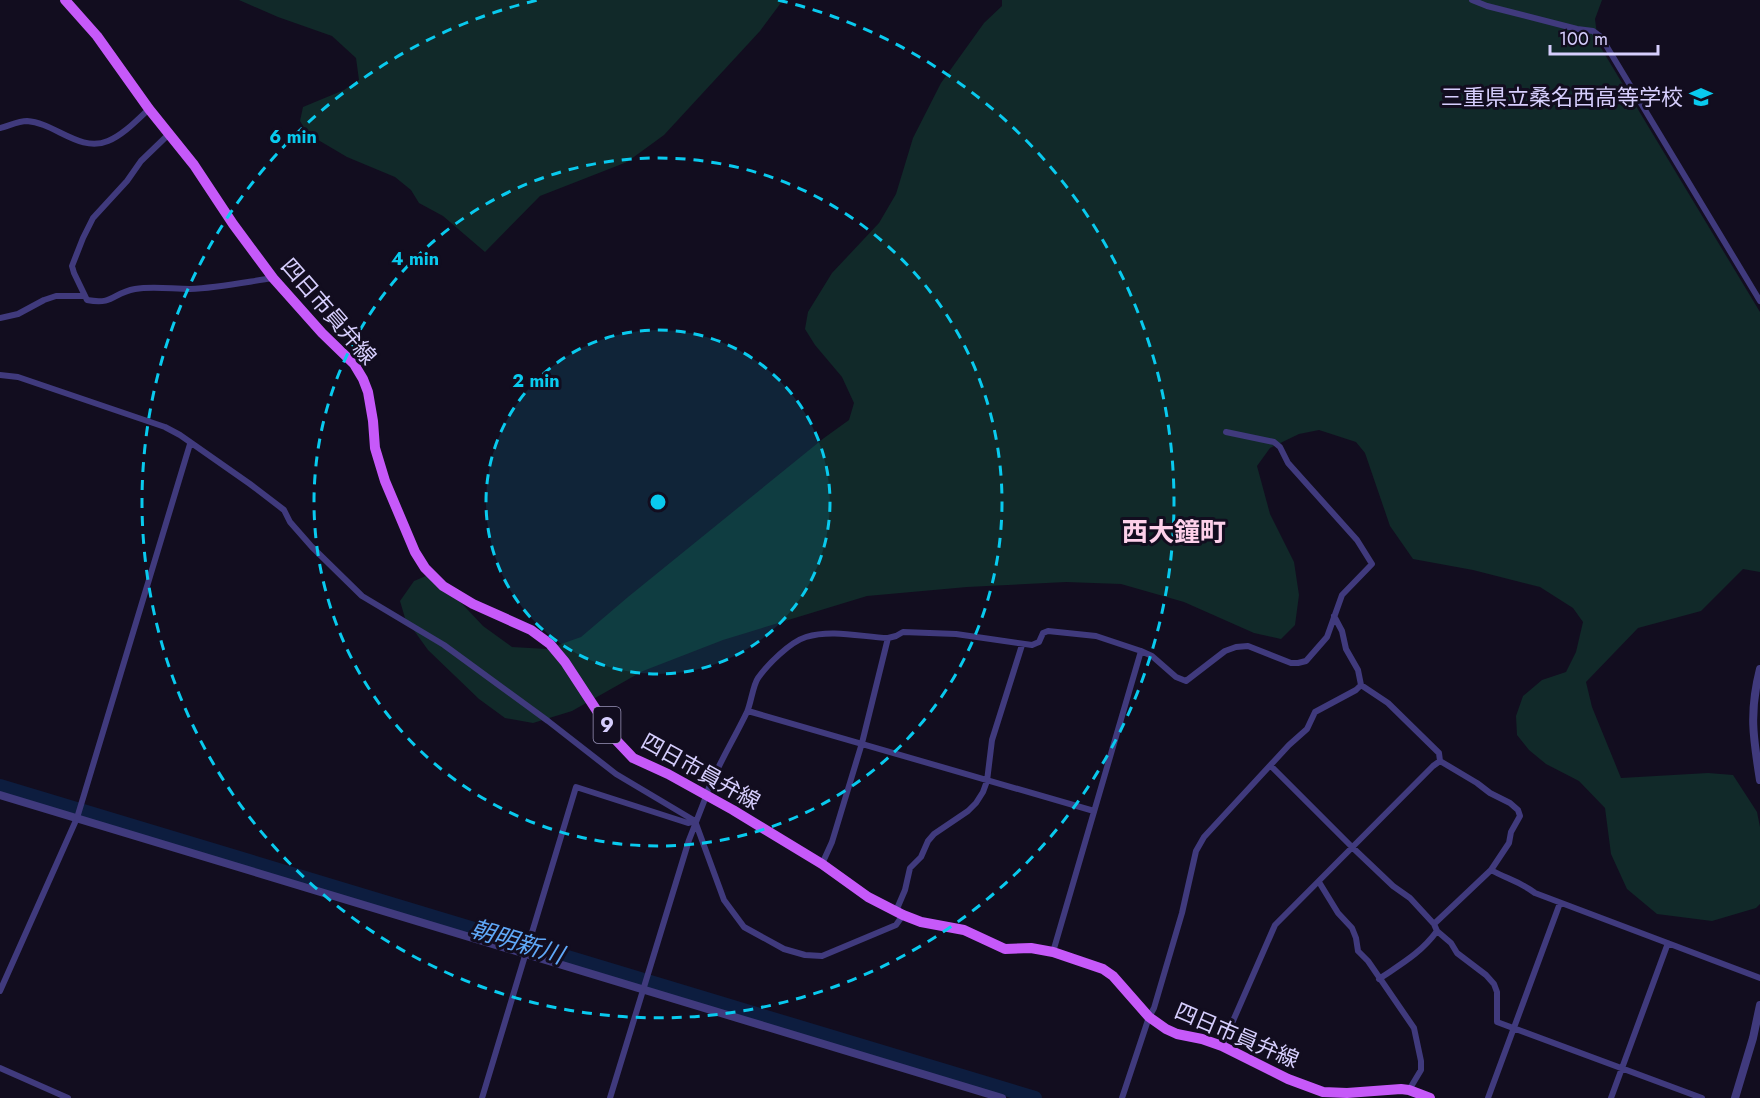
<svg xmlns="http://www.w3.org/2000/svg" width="1760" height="1098" font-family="Jost,'Noto Sans JP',sans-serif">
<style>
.green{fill:#112929}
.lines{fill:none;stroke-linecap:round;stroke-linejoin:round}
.river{stroke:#0d1d3f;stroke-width:14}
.minor{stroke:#403a7d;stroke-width:6}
.tertiary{stroke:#403a7d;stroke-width:8}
.primary{stroke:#c659f9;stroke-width:10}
.ring{fill:none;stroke:#09caee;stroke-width:3;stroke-dasharray:10 8}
.labels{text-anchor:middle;stroke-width:6;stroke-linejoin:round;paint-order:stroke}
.shield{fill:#120d1f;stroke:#9b94ba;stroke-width:1.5}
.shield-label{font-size:21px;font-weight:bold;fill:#d6cefd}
.poi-label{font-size:22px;fill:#d6cefd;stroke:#120d1f;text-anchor:end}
.street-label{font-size:22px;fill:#d6cefd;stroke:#120d1f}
.water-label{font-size:24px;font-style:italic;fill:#60a9f9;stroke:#120d1f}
.quarter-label{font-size:26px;font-weight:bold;fill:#fdd0ea;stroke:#120d1f}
.centre{fill:#09caee;stroke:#120d1f;stroke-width:3}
.ring-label{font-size:18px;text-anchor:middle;font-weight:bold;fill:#09caee;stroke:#120d1f;stroke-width:6;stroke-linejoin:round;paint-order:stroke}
</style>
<rect width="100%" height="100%" fill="#120d1f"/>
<path class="green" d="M239 0H783L760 31 664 135 627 162 540 196 485 252 443 216 419 203 411 190 395 177 347 157 308 134 300 121 303 107 344 90 359 80 356 58 332 36 278 17Z
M1002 0H1602L1595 19 1598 43 1760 312V572L1743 569 1701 611 1638 628 1586 682 1592 707 1621 778 1708 773 1733 775 1757 812 1760 827V904L1756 908 1712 921 1657 914 1627 889 1611 854 1605 808 1579 781 1546 764 1529 750 1517 735 1516 716 1523 696 1542 680 1566 672 1576 652 1583 622 1573 608 1540 587 1473 570 1413 559 1390 526 1365 453 1356 442 1319 430 1299 434 1270 448 1257 466 1270 514 1294 562 1299 595 1295 625 1281 639 1254 633 1184 602 1121 584 1066 582 967 587 867 596 723 640 643 671 572 711 533 723 505 718 479 699 428 650 405 618 400 601 414 581 433 573 483 626 512 647 547 649 581 637 628 597 824 438 849 420 854 403 842 377 815 345 805 329 808 312 832 273 879 223 896 194 913 138 941 83 984 23 1002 6Z"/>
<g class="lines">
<path class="river" d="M0 786 1035 1098"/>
<path class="minor" d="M1472 0 1487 6 1577 29 1593 31 1601 37 1760 301
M0 128C8 126 19 121 27 121 55 123 80 153 108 141 123 135 137 120 149 109
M170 133 141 161 127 181 93 218 83 238 72 266 74 273 87 300C115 305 112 293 135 289 153 286 172 289 190 289 217 288 246 282 273 278
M0 318 18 314 44 300 56 296H85
M0 375 18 377 165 427 180 435 250 484 284 510 290 522 312 547 362 596 444 645 548 721 616 774 695 821 724 900 744 927 784 949 805 955 822 956 896 925 903 915
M1334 616 1342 631 1346 649 1358 670 1361 685 1388 703 1439 753 1440 761 1477 783 1490 793 1510 803 1518 810 1520 816 1511 832 1509 843 1491 870 1434 924
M748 711 1094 811
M1271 766 1352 847 1393 886 1410 898 1434 924 1437 931 1451 943 1457 953 1486 975 1494 984 1497 992V1022L1702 1098
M708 790C719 763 734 739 747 712 751 703 753 685 758 678 768 664 790 642 806 637 832 629 862 637 888 638L896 636 903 632 956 634 1032 645 1039 642 1043 633 1048 631 1096 636 1141 651 1152 656 1176 677 1186 681 1225 651 1236 647 1248 646 1291 663H1298L1306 661 1327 637 1342 595 1372 564 1357 540 1288 463 1280 447 1274 442 1226 432
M822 864 832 842 862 743 888 638
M1491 870C1507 879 1519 881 1535 893L1760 978
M1319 882 1338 913 1352 928 1356 938 1358 951 1368 961 1414 1028 1421 1061V1070L1409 1090
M896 911 905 890 910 868 921 857 928 841 934 834 968 811 976 803 983 792 987 781 992 740 1022 645
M1053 952 1141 651
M1379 979C1401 964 1421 953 1437 931
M0 991 77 818 190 444
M1222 1046 1275 925 1433 766 1440 761
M0 1068 68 1098
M482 1098 576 787 688 823 695 821
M610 1098 689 840 705 799
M1122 1098 1149 1017 1154 1008 1182 913 1196 851 1204 837 1289 745 1307 729 1315 712 1356 690 1361 685
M1488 1098 1560 903
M1611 1098 1668 943"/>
<path class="tertiary" d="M1760 669C1749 712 1753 737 1760 780
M0 795 1002 1098
M1735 1098 1753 1038 1760 1005"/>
<path class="primary" d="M65 0 97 36 149 109 194 165 233 224 273 278 322 333 354 364 363 379 368 392 373 421 375 448 385 481 415 552 425 568 443 586 473 604 531 630 550 644 565 662 616 740 633 758 668 774 733 810 822 864 868 897 903 915 921 922 964 930 1005 949 1031 948 1053 952 1103 969 1113 976 1149 1017 1166 1029 1177 1034 1202 1039 1222 1046 1288 1079 1323 1092 1347 1093 1401 1089 1409 1090 1430 1098"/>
</g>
<circle cx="658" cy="502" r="172" fill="#09caee" fill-opacity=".12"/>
<g class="ring">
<circle cx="658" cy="502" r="172"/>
<circle cx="658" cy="502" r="344"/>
<path d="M778 0A516 516 0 1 1 538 0"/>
</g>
<defs>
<g id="school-bare" transform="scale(1.8)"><path d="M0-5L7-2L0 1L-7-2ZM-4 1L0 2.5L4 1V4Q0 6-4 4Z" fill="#09caee" stroke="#120d1f" stroke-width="2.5" paint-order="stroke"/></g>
</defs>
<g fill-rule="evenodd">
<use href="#school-bare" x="1701" y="97"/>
</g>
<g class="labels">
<rect class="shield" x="593.5" y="707" width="27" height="36" rx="4.5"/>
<g class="shield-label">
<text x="607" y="732">9</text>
</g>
<g class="poi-label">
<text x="1683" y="105">三重県立桑名西高等学校</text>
</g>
<g class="street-label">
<text transform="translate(329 311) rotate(49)" y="8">四日市員弁線</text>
<text transform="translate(701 771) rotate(29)" y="8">四日市員弁線</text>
<text transform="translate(1237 1035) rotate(23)" y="8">四日市員弁線</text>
</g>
<g class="water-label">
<text transform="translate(517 942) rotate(17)" y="8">朝明新川</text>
</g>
<g class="quarter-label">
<text x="1174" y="541">西大鐘町</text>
</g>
</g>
<circle cx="658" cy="502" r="9" class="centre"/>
<g class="ring-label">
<text x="293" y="143">6 min</text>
<text x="415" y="265">4 min</text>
<text x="536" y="387">2 min</text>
</g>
<path d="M1550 45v9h108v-9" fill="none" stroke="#d6cefd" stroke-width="3"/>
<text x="1559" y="45" font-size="18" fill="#d6cefd" stroke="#120d1f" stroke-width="4.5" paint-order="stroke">100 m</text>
</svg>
